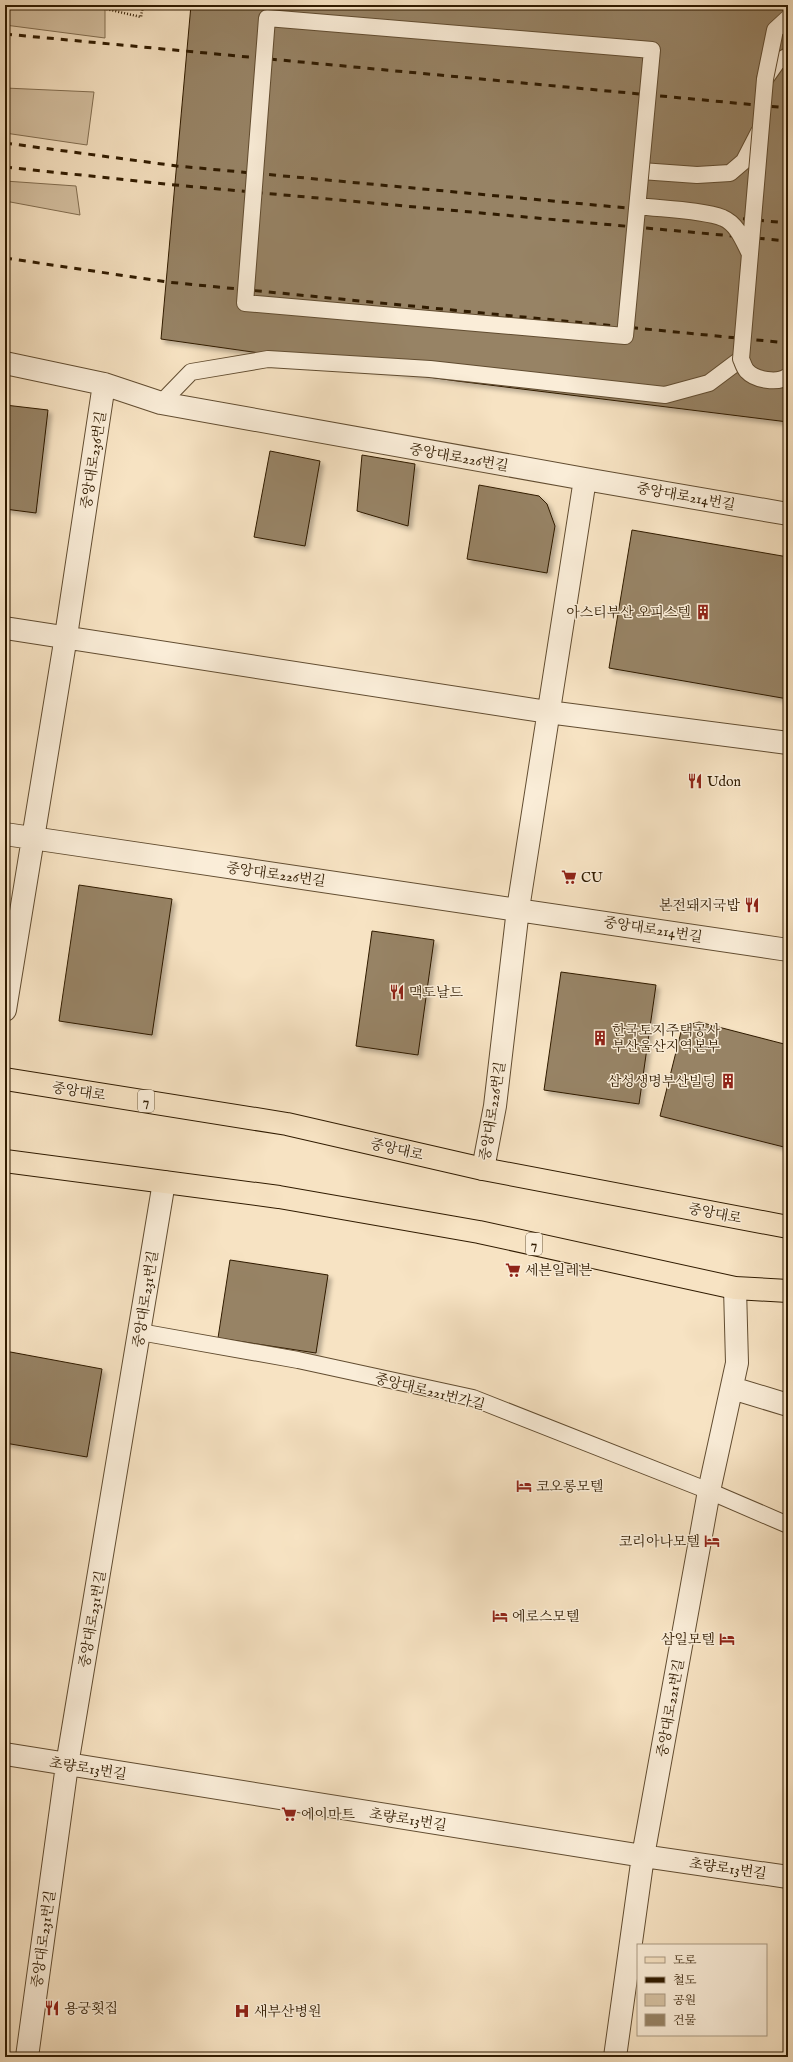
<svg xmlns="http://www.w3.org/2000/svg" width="793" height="2062" font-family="'IM FELL English','Noto Serif KR',serif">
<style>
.green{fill:#d5c1a2;stroke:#826e51}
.building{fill:#978365;stroke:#301b00;filter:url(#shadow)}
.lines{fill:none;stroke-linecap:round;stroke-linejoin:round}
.service-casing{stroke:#624d31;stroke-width:18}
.minor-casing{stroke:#624d31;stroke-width:24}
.primary-casing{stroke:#301b00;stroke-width:24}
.path{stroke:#301b00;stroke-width:2.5;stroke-dasharray:1 2;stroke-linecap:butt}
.service{stroke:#faedd8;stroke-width:16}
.minor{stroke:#faedd8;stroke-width:22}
.primary{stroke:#f7e3c3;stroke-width:22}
.rail{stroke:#301b00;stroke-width:3;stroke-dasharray:7 7;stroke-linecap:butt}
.service-bridge-casing{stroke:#624d31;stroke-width:18;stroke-linecap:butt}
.service-bridge{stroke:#faedd8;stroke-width:16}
.labels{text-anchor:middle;stroke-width:3;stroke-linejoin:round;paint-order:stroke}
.shield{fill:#faedd8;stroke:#6d5a41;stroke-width:1}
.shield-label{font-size:13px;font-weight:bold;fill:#301b00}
.street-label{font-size:14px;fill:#301b00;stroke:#faedd8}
.poi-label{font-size:14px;fill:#301b00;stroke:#faedd8;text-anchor:start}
</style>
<defs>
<filter id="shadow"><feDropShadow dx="3.5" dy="3.5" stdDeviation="2" flood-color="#0004"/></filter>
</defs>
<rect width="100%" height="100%" fill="#f7e3c3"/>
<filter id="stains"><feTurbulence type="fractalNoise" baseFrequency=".005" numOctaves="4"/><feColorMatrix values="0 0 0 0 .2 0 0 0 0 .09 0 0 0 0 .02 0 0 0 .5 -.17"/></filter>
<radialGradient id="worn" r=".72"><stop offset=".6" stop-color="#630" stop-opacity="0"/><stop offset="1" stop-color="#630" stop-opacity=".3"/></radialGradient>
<path class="green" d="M5 5H105V38L5 25Z
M5 88 94 92 87 145 5 133Z
M5 181 76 186 80 215 5 201Z"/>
<path class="building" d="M191 5H788V422L457 381 161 339Z
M5 405 48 410 36 513 5 509Z
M270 451 320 461 305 546 254 537Z
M362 455 415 464 408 526 357 511Z
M479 485 539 496 547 504 555 526 547 573 467 559Z
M632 530 788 557V699L609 668Z
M79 885 172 899 152 1035 59 1021Z
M372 931 434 940 418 1055 356 1046Z
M561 972 656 985 639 1104 544 1090Z
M699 1022 788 1045V1148L660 1116 681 1032 692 1024Z
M230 1260 328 1275 316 1353 218 1338Z
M5 1351 102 1369 87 1457 5 1443Z
M788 2023V2036L784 2034Z"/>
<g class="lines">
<g class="service-casing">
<path id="service" d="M765 79 777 62 788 56
M641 171 697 175 730 173 744 161 759 132
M161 403 191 372 268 359 430 369 665 395 709 383 741 359
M140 1332 298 1360 473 1398 709 1491 788 1525"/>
</g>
<g class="minor-casing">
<path id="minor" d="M5 363 104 384 161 403 585 479 788 514
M5 628 548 712 788 743
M5 834 788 950
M5 1010 66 636 104 384
M483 1169 495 1106 518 909 585 479
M732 1388 788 1405
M5 1754 643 1856 788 1877
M27 2057 67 1765 164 1182
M615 2057 643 1856 709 1491 737 1363 735 1288"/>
</g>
<g class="primary-casing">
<path id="primary" d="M5 1079 287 1124 483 1169 788 1227
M5 1161 279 1197 479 1232 735 1288 788 1291"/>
</g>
<path class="path" d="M89 5 141 17 143 5"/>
<use href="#service" class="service"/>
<use href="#minor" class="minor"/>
<use href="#primary" class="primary"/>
<path class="rail" d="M5 34 788 108
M5 143 177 166 788 223
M5 167 175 185 788 241
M5 258 167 282 788 343"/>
<g class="service-bridge-casing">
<path id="service-bridge" d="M267 18 652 50 625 336 245 303Z
M788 18 775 30 765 79 741 359C743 363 744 368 747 371 755 380 778 384 788 376
M638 206C661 209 703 210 723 218 737 224 743 240 749 252"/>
</g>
<use href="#service-bridge" class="service-bridge"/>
</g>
<defs>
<g id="building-bare" transform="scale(1.2)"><path d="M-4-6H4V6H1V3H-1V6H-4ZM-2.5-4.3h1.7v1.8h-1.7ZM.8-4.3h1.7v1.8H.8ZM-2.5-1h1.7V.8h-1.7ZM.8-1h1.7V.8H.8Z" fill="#8f2418" stroke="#faedd8" stroke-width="2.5" paint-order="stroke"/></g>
<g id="restaurant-bare" transform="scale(1.2)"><path d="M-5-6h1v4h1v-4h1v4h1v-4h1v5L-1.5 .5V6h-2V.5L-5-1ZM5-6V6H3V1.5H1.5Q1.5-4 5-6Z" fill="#8f2418" stroke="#faedd8" stroke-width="2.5" paint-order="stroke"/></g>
<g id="supermarket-bare" transform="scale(1.2)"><path d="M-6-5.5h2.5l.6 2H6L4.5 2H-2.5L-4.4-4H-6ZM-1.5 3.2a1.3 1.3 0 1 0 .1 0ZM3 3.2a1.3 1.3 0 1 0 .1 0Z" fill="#8f2418" stroke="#faedd8" stroke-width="2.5" paint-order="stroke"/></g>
<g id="hotel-bare" transform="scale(1.2)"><path d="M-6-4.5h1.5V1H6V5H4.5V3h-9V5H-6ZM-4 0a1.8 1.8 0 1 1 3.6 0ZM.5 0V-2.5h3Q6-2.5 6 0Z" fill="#8f2418" stroke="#faedd8" stroke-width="2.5" paint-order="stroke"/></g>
<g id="hospital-bare" transform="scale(1.2)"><path d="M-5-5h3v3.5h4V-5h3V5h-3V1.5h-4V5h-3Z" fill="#8f2418" stroke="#faedd8" stroke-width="2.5" paint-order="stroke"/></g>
</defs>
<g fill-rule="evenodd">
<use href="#building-bare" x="703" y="612"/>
<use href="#restaurant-bare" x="695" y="781"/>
<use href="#supermarket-bare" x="569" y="877"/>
<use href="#restaurant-bare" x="752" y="905"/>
<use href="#restaurant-bare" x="397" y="992"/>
<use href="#building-bare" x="600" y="1038"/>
<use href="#building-bare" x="728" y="1081"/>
<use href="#supermarket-bare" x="513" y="1270"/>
<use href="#hotel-bare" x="524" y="1486"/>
<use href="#hotel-bare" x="712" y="1541"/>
<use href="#hotel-bare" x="500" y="1616"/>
<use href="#hotel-bare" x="727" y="1639"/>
<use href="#supermarket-bare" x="289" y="1814"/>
<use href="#restaurant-bare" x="52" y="2008"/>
<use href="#hospital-bare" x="242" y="2011"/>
</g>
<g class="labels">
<g class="shield">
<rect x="138" y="1090" width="16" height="22" rx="3"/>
<rect x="526" y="1233" width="16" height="22" rx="3"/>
</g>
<g class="shield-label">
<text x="146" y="1106">7</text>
<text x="534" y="1249">7</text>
</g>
<g class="street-label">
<text transform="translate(459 457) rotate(10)" y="5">중앙대로226번길</text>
<text transform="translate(93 460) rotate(-81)" y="5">중앙대로236번길</text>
<text transform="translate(686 496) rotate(10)" y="5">중앙대로214번길</text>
<text transform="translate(276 874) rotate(8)" y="5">중앙대로226번길</text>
<text transform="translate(653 929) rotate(9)" y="5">중앙대로214번길</text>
<text transform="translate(79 1091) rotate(9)" y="5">중앙대로</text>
<text transform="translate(492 1111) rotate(-81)" y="5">중앙대로226번길</text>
<text transform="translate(397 1149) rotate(13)" y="5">중앙대로</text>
<text transform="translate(715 1213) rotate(11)" y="5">중앙대로</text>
<text transform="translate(145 1299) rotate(-81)" y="5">중앙대로231번길</text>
<text transform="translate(430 1391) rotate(14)" y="5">중앙대로221번가길</text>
<text transform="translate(92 1619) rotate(-80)" y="5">중앙대로231번길</text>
<text transform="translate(670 1708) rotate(-80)" y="5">중앙대로221번길</text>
<text transform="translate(88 1768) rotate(9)" y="5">초량로13번길</text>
<text transform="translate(408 1819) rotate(9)" y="5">초량로13번길</text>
<text transform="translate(728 1868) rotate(8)" y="5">초량로13번길</text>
<text transform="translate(43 1939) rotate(-82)" y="5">중앙대로231번길</text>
</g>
<g class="poi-label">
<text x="691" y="617" text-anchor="end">아스티부산 오피스텔</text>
<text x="707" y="786">Udon</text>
<text x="581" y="882">CU</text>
<text x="740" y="910" text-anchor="end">본전돼지국밥</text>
<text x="409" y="997">맥도날드</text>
<text x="612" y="1035">한국토지주택공사<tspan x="612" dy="16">부산울산지역본부</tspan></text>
<text x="716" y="1086" text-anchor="end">삼성생명부산빌딩</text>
<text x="525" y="1275">세븐일레븐</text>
<text x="536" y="1491">코오롱모텔</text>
<text x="700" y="1546" text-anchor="end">코리아나모텔</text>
<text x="512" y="1621">에로스모텔</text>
<text x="715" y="1644" text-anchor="end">삼일모텔</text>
<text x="301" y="1819">에이마트</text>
<text x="64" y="2013">용궁횟집</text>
<text x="254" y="2016">새부산병원</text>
</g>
</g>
<rect width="793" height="2062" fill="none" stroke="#f7e3c3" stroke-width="20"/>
<rect x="6" y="6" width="781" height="2050" fill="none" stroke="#301b00" stroke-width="2"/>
<rect x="10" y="10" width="773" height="2042" fill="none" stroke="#301b00"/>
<rect x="637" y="1944" width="130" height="92" fill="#faedd8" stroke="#a99982"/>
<rect x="645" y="1957" width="20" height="6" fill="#f7e3c3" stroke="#a99982"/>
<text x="673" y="1964" font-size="12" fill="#301b00">도로</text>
<rect x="645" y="1977" width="20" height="6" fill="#301b00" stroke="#a99982"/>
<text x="673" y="1984" font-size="12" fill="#301b00">철도</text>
<rect x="645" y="1994" width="20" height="12" fill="#d5c1a2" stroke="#a99982"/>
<text x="673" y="2004" font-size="12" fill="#301b00">공원</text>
<rect x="645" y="2014" width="20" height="12" fill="#978365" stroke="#a99982"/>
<text x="673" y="2024" font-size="12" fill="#301b00">건물</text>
<rect width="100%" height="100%" filter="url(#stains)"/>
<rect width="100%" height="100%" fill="url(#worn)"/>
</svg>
